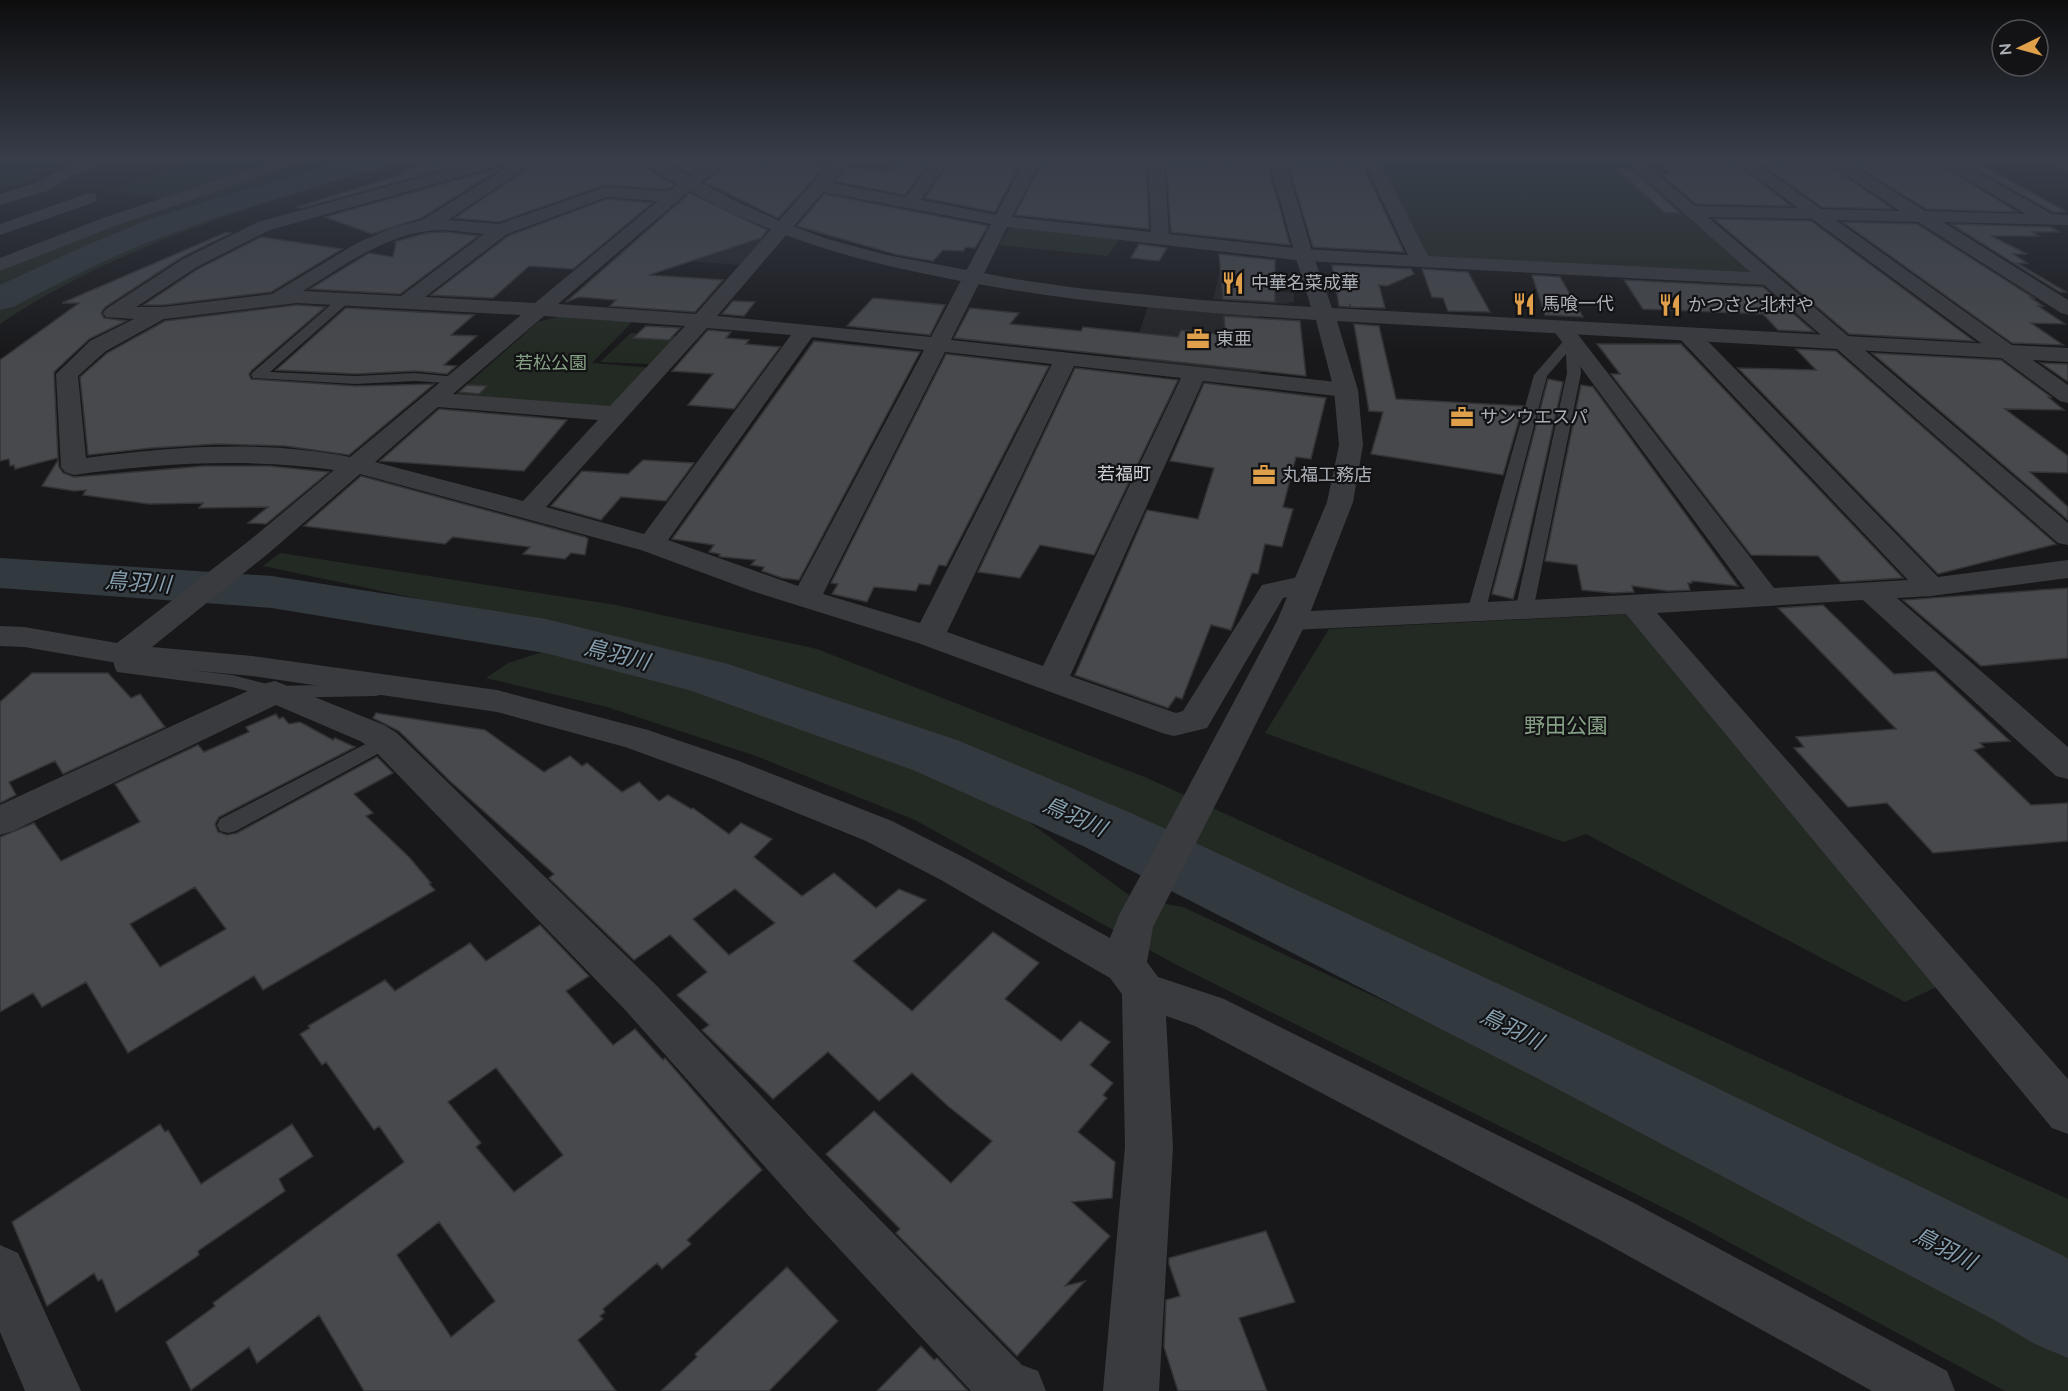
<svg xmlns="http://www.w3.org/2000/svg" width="2068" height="1391" font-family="'Nunito Sans','Noto Sans JP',sans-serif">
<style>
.built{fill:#242527}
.green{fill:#232a23}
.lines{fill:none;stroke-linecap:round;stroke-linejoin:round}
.river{fill:#323a3f;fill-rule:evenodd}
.building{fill:#47494c;stroke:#333336;stroke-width:1.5;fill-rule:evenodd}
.service{fill:#3a3b3f;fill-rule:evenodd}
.minor{fill:#3a3b3f;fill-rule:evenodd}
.tertiary{fill:#3a3b3f;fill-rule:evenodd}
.labels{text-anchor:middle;stroke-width:4.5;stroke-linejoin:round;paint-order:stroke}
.far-poi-label{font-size:18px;fill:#acb1b8;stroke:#131315;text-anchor:start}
.far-park-label{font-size:18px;fill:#86a185;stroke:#131315}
.far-neighbourhood-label{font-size:18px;fill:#cdd0d5;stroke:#131315}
.park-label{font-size:21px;fill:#86a185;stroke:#131315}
.water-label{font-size:22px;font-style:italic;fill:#87a0af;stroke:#131315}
</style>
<rect width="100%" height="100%" fill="#18181a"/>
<path class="built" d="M691 199 767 231 766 233 770 234 741 265 682 261 699 220 659 218 679 201Z
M1219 274 1249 276 1247 289 1294 293V302L1284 304 1213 299Z
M1148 306 1258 316 1260 377 1129 363Z"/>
<path class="green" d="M0 160H74L33 174 48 178 0 189Z
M201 160H281L164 199 108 190Z
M318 160H361L138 230 74 253 0 287V269L169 203Z
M388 160H404C266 204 121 242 0 324V307L16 296 108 251 249 201 358 171Z
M1375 160H1623L1750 272 1423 257Z
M1021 225 1122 237 1107 256 999 245 1009 229Z
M569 314 635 319 592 363 652 368 617 407 455 395 538 322Z
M631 333 680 337 652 364 600 362Z
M280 553 616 605 817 649 1147 778 2068 1199V1296L1897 1198 1539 1021 1269 899 935 733 694 657 263 566Z
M1636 614 1943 984 1905 1002 1586 834 1564 842 1265 733 1329 629Z
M546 651H577L808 721 999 800 1133 898 1183 907 1538 1073 1881 1247 2068 1349V1391H2005L1686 1219 1173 963 915 820 756 756 607 707 486 678 508 663Z"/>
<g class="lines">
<path class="river" d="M348 160H393L389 166C308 189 227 211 149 242 102 261 57 284 13 307L0 310V285L87 245 148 220 230 194Z
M0 558 272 576 546 619 728 664 957 740 1131 813 1589 1026 2064 1256 2068 1259V1358L2035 1344 1998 1322 1533 1076 1085 847 913 770 689 690 545 653 272 608 0 588Z"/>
</g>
<path class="building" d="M439 160H476L301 208 297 207 404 174 399 172Z
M517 160H640L652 172 674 185 668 189 604 185 499 222 455 218 526 170V166Z
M666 160H708L690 173Z
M732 160H800L795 164 825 166 778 218 705 182Z
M900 160H930L905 195 835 181 847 167 889 171Z
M951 160H1022L995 212 925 198Z
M1043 160H1146L1149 229 1015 215Z
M1166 160 1267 163 1290 245 1171 232Z
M1290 160 1361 162 1404 252 1313 247 1288 163H1291Z
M1655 160H1732L1791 206 1696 204 1660 173 1672 175Z
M1756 160H1822L1892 209 1822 207Z
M1847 160H1933L2017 212 1926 209Z
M1960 160H1972L2067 212H2053Z
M500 168 421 218 372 234 325 217Z
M1617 169 1632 170 1680 213H1665Z
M690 193 767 230 761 238 649 275 723 280 695 312 610 306 616 300 579 297 566 302Z
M824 194 988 226 975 248 966 247 963 251 943 250 933 261 898 255 797 226Z
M607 199 652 203 573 269 529 266 493 298 431 295 508 236Z
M1714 219 1811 221 1974 341 1849 334Z
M1843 222 1917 224 2034 298H2031L2043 306H2038L2065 324 2031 323 2063 345 2012 343Z
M1951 224 2050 227 2060 232H2032L2039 236H1991L2027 254H2013L2027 263H2017L2066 292H2060Z
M227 232 231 233 182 257 105 307 101 313 104 318 126 321 89 339 54 372 58 458 15 469 14 465 10 466 9 459 0 461V360L79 303H62Z
M446 232 478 236 400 294 310 289 369 253 393 257 396 243 394 242 426 233Z
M261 237 342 249 271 292 163 305H144L198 269Z
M1139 244 1167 248 1159 261 1131 258Z
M1219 254 1275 260V302L1223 299Z
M1332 265 1411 269 1414 274 1387 286 1379 285 1385 308 1351 307 1350 304V307L1339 306Z
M1422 269 1468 272 1490 312 1448 311 1443 298 1432 297Z
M1532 275 1560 277 1583 317 1545 315Z
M1624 280 1763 287 1814 332 1778 330 1763 314 1643 309Z
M873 298 945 305 930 335 847 326Z
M733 301 755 302 744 316 722 314Z
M297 305 325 307 252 370 249 374 251 379 356 386 434 384 349 455 285 446 218 444 152 448 88 455 80 377 107 353 165 321Z
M346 308 474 315 451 335 477 336 444 365 456 366 447 374 415 371 356 374 276 370Z
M970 308 1019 313 1010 324 1081 331 1083 327 1178 337 1181 330 1225 335 1224 316 1300 321 1306 376 954 338Z
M1354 324 1379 326 1396 399 1523 406 1503 475 1371 454 1383 412 1369 411Z
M646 326 680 328 669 340 633 338Z
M708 330 731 332 726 338 749 340 746 344 780 347 734 409 688 405 713 374 672 371Z
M814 341 920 352 799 580 782 578 762 571 764 567 751 565 755 560 722 557 719 556 720 554 709 552 714 545 672 539Z
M1597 344H1681L1903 578 1841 582 1818 556 1751 555 1611 374H1620Z
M1796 349 1836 351 2056 544 1938 574 1738 368 1816 370Z
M1872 353 2001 360 2051 397H2048L2064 410 2005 409 2068 456V473L2030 472 2068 507V520Z
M946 354 1049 366 946 566 939 565 930 585 919 584 916 591 874 587 867 602 832 594 838 584 831 583Z
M2041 363 2068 364V381H2067Z
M1075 368 1178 380 1094 555 1040 545 1020 578 978 572Z
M1548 379 1563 382 1522 566 1513 599 1492 594Z
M1204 383 1326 398 1311 459 1296 457 1283 507 1293 509 1282 547 1265 544 1258 574 1252 573 1231 630 1211 625 1182 699 1176 697 1168 708 1075 675 1147 510 1198 519 1214 468 1170 461Z
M467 385 487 386 479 394 459 392Z
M1581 385 1593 387 1738 586 1692 581V583H1688L1690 590 1668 591 1632 586 1634 592 1613 593 1582 590 1577 565 1545 561Z
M439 409 534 417 567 420 524 471 380 461Z
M58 460 59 467 63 473 74 477 204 466H269L329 472 266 524 248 523 268 507 199 508 203 503 149 504 83 495 86 490 74 491 42 486Z
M643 460 694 463 666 501 621 497 601 520 551 506 582 471 628 474Z
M361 476 585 537 588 539 585 555 571 553 565 559 523 554 530 547 453 537 445 544 304 526Z
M2068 588V658L1981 666 1903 600Z
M1823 605 1894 674 1935 671 2010 741 1980 743 1984 747 1974 750 2031 805 2068 803V841L1933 853 1887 803 1848 807 1794 748 1804 747 1796 737 1896 729 1778 608Z
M32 673H108L131 698 140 694 165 727 63 774 55 761 9 782 16 795 0 803V702Z
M376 713 485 730 544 772 570 756 582 766 587 763 622 792 639 782 659 801 668 795 691 809 693 808 729 834 741 823 772 839 754 857 802 896 834 873 876 908 899 889 926 900 853 961 912 1011 993 932 1039 963 1005 999 1061 1041 1080 1021 1110 1042 1090 1065 1113 1083 1103 1095 1107 1098 1078 1132 1115 1162 1112 1198 1072 1202 1110 1236 1065 1286 1085 1281 1017 1356 896 1233 900 1229 826 1154 874 1111 951 1183 992 1141 949 1107 912 1073 879 1101 828 1052 773 1099 702 1030 709 1025 677 995 707 972 670 935 634 960 549 878 554 874 451 782 399 731 373 718ZM735 889 775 923 729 955 693 919Z
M276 714 279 719 283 717 289 724 300 722 333 740 335 738 355 747 219 817 215 824 218 832 227 835 237 833 377 757 393 773 354 794 373 813 366 816 409 857 431 883 429 884 435 890 263 990 254 976 128 1053 86 982 42 1007 33 993 0 1012V837L34 823 61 861 140 822 115 784 198 745 204 752 249 732 246 727ZM195 887 226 929 160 967 130 924Z
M540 925 589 976 566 991 613 1045 635 1029 663 1060 665 1058 762 1170 687 1240 691 1244 662 1269 657 1263 603 1309 605 1312 600 1316 603 1319 578 1340 616 1391H364L319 1315 257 1363 249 1347 191 1390 166 1342 215 1306 213 1303 404 1162 379 1126 374 1130 326 1062 322 1065 300 1034 310 1028 308 1026 385 980 395 991 470 943 486 961ZM496 1068 563 1155 514 1192 476 1147 481 1143 448 1102ZM439 1222 495 1301 451 1337 397 1255Z
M160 1124 165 1132 168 1130 201 1184 292 1124 313 1156 279 1179 285 1191 198 1251 199 1255 116 1312 102 1279 98 1281 94 1273 47 1306 12 1222Z
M1266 1231 1295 1302 1239 1318 1267 1391H1178L1164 1347 1166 1300 1180 1296 1169 1264V1258Z
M787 1267 838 1321 769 1391H661L697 1357 695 1354Z
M921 1346 934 1360 937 1358 968 1391H877Z"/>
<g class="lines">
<path class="service" d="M346 294 350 295V301L270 372 356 376 415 373 456 377 461 378 463 381 461 384 415 381 356 384 253 378 251 375 253 372 342 295Z
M1572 336 1578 340 1581 373 1533 611 1530 615H1518L1515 611 1567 373 1566 354 1547 376 1485 612 1482 616H1470L1467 612 1534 375 1567 337Z
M123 648 130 650 133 663 232 675 275 686 376 684 383 686 386 690 383 694 376 696 275 698 232 687 117 672C113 666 112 656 116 650Z
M385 734 392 736 395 741 392 746 236 831 228 833 220 831 217 825 220 819Z"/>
<path class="minor" d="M86 160H109L107 163 73 175 50 190 0 205V194L38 182 61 169Z
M277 160H300L298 163 115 226 0 271V258L103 218Z
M484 160C499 160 515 157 525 168L448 220 499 224 605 187 669 191 712 160H730L695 186 558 304 696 314 833 160H850L831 183 906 197 933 160H949L921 200 996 215 1025 160H1041L1012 217 1151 232 1148 160H1164L1169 234 1304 249 1408 255 1363 160H1379L1428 256 1750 272 1624 160H1641L1695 206 1798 208 1734 160H1752L1821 209 1900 211 1824 160H1843L1925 211 2026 214 1935 160H1955L2052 214 2068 215V225L1943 222 2068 300V315L2061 313 1918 222 1836 220 2068 385V403L2060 401 1812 219 1708 217 2068 523V545L2058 543 1764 285 1304 261 1007 227 951 340 1346 383 1354 385 1358 390 1354 395 1346 397 1203 381 1070 676 1176 713 1183 711 1262 585 1307 575 1317 578 1322 584 1317 590 1283 598 1207 728 1174 736 1162 733 918 643 752 591 641 550 360 474 270 552 152 647 252 656 497 690 648 730 739 761 892 821 969 860 1110 938 1119 915 1194 777 1207 773 1220 777 1225 786 1153 927 1147 962 1158 977 1224 999 1634 1203 1947 1371 1955 1391H1872L1598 1239 1195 1026 1166 1016 1173 1147 1159 1391H1103L1125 1147 1122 994 1110 978 941 880 866 841 713 779 625 747 497 712 252 676 123 664 24 647 0 646V626L24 627 117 643 250 540 334 470C247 458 161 463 74 475L65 472 61 467 56 374 90 341 134 319 106 317 103 313 106 309 183 259 258 222ZM501 165 505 169 422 220 392 228 357 243 272 294 163 307H136L197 267 270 230ZM823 192 991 224 931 337 717 316ZM607 197 658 201 535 303 425 297 507 234ZM446 230 484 234 401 296 303 291C347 264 392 229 446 230ZM297 303 521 315 350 457C263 440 173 446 86 458L78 376 106 351 164 319ZM544 316 685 326 610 406 453 394ZM707 328 791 335 644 534 546 507ZM812 337 924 350 798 586 668 540ZM945 352 1052 364 920 623 823 594ZM1074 366 1181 378 1043 666 947 632ZM438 407 598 420 523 501 375 462Z
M2046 160 2068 161V172L2048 163Z
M89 193 95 194 97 198 95 202 0 235V224Z
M1562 321 1569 323 1774 588 1908 580 1680 339 1677 334 1680 329 1688 328 1696 329 1938 577 2068 560V578L1931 596 1897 598 2068 747V779L2056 776 1863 600 1657 613 2068 1079V1134L2052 1128 1626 614 1292 630 1281 628 1277 621 1281 614 1292 612 1745 589 1551 327 1555 323Z
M275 681 384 725 397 733 657 986 841 1180 1022 1365 1038 1371 1046 1391H971L807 1214 627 1012 373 749 360 741 276 705 13 831 0 835V805L263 684Z
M0 1245 18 1253 81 1391H25L0 1332Z"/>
<path class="tertiary" d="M642 160H661L735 201 784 223 827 239 887 255 1015 279 1077 288 1201 300 1311 307 1295 255 1269 160H1285L1313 255 1332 308 2068 348V362L1337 321 1358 390 1363 445 1353 502 1307 621 1225 786 1220 795 1207 799 1194 795 1189 786 1277 621 1327 502 1339 445 1334 390 1316 320C1200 313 1085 304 972 283 877 266 785 243 700 196 685 187 652 173 642 160Z"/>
</g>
<linearGradient id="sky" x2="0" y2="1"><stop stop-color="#0d0d0e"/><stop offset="0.45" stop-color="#373d49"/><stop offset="1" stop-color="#373d49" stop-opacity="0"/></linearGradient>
<rect width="2068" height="355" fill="url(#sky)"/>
<defs>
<g id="restaurant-bare" transform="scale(1.8)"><path d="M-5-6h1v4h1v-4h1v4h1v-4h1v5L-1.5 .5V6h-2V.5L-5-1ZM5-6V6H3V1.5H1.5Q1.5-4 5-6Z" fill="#df9f4b" stroke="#131315" stroke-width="2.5" paint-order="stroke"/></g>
<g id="office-bare" transform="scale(1.8)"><path d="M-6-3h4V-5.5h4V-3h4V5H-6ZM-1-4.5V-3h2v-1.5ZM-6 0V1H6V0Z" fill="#df9f4b" stroke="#131315" stroke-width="2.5" paint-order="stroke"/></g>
</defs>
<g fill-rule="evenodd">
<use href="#restaurant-bare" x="1233" y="283"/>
<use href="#restaurant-bare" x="1524" y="304"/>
<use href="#restaurant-bare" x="1670" y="305"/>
<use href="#office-bare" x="1198" y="339"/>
<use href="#office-bare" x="1462" y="417"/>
<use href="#office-bare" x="1264" y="475"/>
</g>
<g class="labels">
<g class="far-poi-label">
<text x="1251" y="289">中華名菜成華</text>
<text x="1542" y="310">馬喰一代</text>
<text x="1688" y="311">かつさと北村や</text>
<text x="1216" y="345">東亜</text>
<text x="1480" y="423">サンウエスパ</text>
<text x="1282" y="481">丸福工務店</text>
</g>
<g class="far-park-label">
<text x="551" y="369">若松公園</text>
</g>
<g class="far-neighbourhood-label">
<text x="1124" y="480">若福町</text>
</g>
<g class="park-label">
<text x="1566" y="733">野田公園</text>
</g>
<g class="water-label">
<text transform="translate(138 582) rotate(4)" y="8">鳥羽川</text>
<text transform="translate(617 654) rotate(14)" y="8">鳥羽川</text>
<text transform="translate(1075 816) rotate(24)" y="8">鳥羽川</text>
<text transform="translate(1512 1028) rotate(26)" y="8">鳥羽川</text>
<text transform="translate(1945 1248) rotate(27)" y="8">鳥羽川</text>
</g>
</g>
<g transform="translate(2020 48) rotate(265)"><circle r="28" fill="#131315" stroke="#505256" stroke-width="1.5"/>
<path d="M0-4.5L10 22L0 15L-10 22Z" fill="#df9f4b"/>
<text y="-9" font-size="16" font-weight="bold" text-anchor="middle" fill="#acb1b8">N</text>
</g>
</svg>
